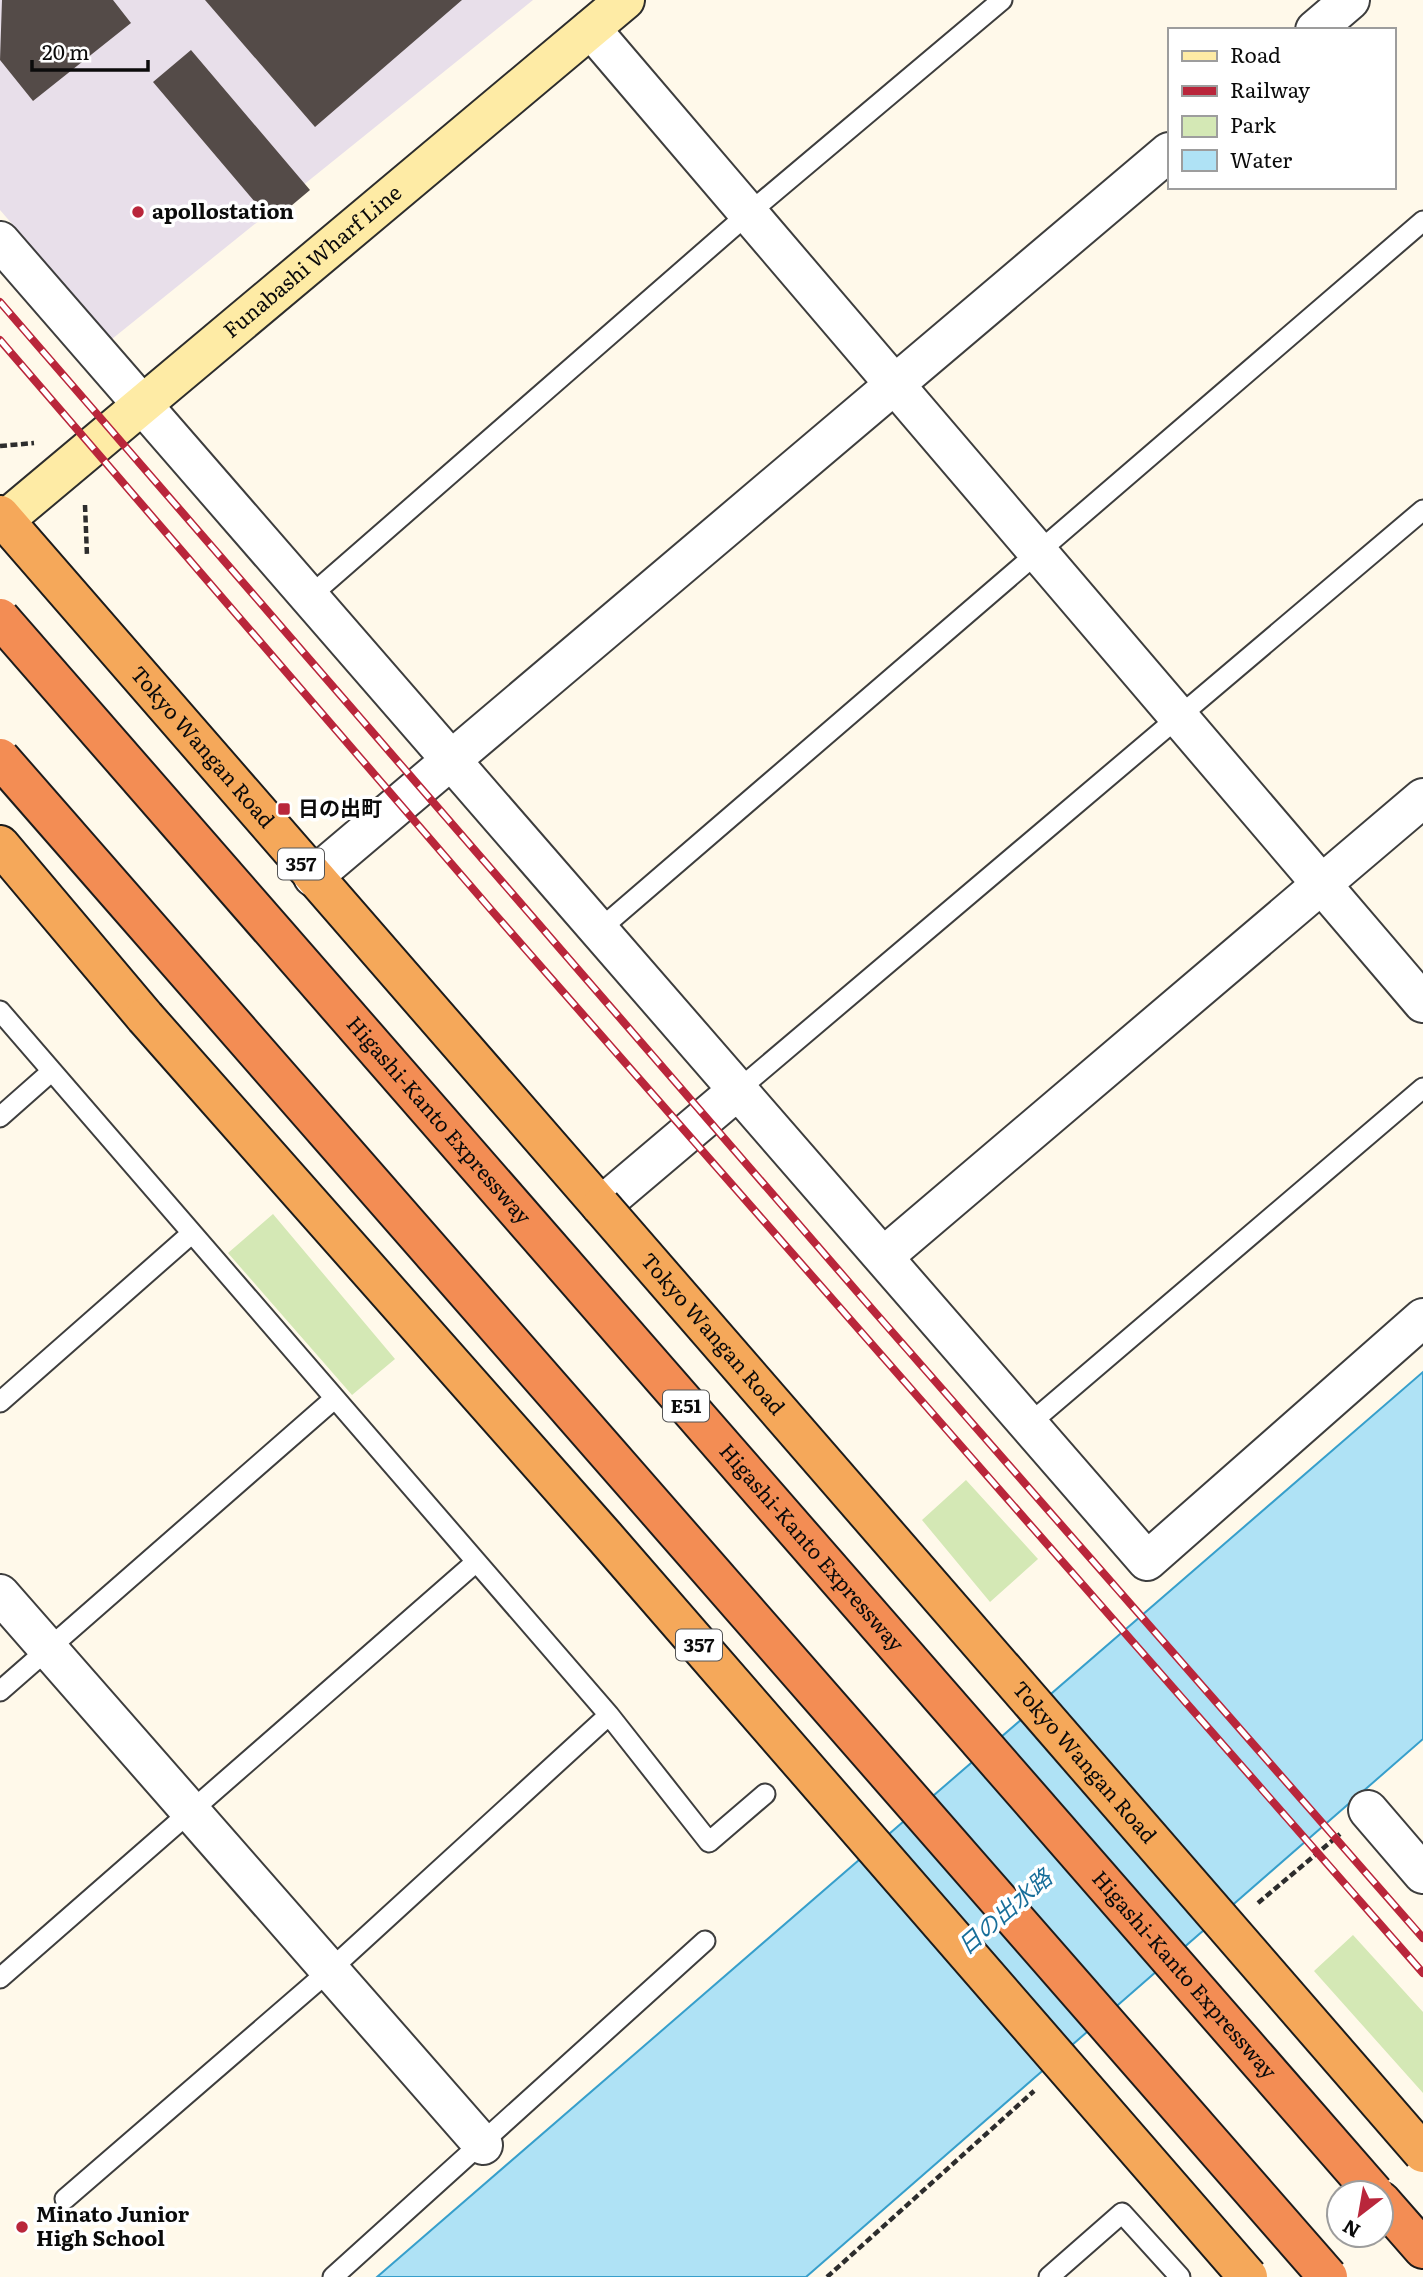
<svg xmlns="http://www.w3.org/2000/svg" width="1423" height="2277" font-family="Literata,'Noto Sans JP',serif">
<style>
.industrial{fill:#e8dfea}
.green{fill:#d4e8b5}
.water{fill:#afe2f5;stroke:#379fcb;stroke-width:2}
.building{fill:#544b48}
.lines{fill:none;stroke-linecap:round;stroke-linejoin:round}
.service-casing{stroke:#3e3e3e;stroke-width:23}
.minor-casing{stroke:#3e3e3e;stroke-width:42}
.tertiary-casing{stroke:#3e3e3e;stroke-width:42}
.secondary-casing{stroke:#2d2d2d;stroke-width:42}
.trunk-casing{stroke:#1c1c1c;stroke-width:42}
.motorway-casing{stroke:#1c1c1c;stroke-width:42}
.path{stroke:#2d2d2d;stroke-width:4.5;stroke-dasharray:7 3.5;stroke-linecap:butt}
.service{stroke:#fff;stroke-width:19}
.minor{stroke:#fff;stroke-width:38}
.tertiary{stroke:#fff;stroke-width:38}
.secondary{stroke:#feeba5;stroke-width:38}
.trunk{stroke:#f5a85a;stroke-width:38}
.motorway{stroke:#f38d54;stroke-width:38}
.rail-casing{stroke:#b9263b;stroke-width:8}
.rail{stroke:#fff;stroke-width:5;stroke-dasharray:16;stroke-linecap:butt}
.trunk-bridge-casing{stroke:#1c1c1c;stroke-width:42;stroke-linecap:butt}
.motorway-bridge-casing{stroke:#1c1c1c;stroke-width:42;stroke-linecap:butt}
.trunk-bridge{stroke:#f5a85a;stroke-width:38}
.motorway-bridge{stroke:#f38d54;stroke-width:38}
.poi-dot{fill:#b9263b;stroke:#fff;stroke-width:2.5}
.labels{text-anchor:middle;stroke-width:7;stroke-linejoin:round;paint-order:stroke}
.shield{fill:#fff;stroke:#545454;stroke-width:2}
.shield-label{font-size:19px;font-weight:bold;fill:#0b0b0b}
.poi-label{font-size:21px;font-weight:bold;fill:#0b0b0b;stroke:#fff;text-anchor:start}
.street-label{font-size:21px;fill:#0b0b0b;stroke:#fff}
.water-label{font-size:23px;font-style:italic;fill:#176e9a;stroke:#fff}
</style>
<rect width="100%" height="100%" fill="#fff9ea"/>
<path class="industrial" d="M0 0H533L112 339 0 210Z"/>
<path class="green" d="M273 1214 395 1359 352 1395 228 1253Z
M966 1480 1038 1559 990 1602 922 1520Z
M1353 1935 1423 2012V2093L1314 1971Z"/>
<path class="water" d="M1423 1372V1739L806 2277H377Z"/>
<path class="building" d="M2 0H113L131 23 33 101 0 60Z
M205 0H462L315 127Z
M191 50 310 190 272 222 153 82Z"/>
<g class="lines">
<g class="service-casing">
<path id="service" d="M309 597 749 213 1002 0
M599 930 1423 221
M0 1011 609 1715 709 1842 765 1794
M738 1090 1423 510
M0 1117 52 1071
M0 1402 191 1234
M1028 1425 1423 1088
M0 1691 334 1399
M0 1978 476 1562
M65 2199 330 1970 609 1715
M333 2277 705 1941
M1049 2277 1122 2213 1180 2277"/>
</g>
<g class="minor-casing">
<path id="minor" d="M1315 30 1350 0
M0 241 1147 1561 1423 1318
M313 877 1169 152
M601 1206 738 1090
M883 1257 1423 798
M1368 1810 1423 1874"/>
</g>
<g class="tertiary-casing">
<path id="tertiary" d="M591 29 1423 1003
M0 1594 483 2145"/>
</g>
<g class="secondary-casing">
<g id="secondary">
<path id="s1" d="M0 524 625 0"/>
</g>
</g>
<g class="trunk-casing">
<g id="trunk">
<path id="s2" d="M0 515 601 1206"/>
<path d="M0 845 145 1017"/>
</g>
</g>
<g class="motorway-casing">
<path id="motorway" d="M1381 2201 1423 2249"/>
</g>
<path class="path" d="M0 446 34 443
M85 505 87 556
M1258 1903 1340 1834
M827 2277 1034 2091"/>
<use href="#service" class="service"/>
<use href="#minor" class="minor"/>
<use href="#tertiary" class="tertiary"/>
<use href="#secondary" class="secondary"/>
<use href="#trunk" class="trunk"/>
<use href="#motorway" class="motorway"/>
<g class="rail-casing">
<path id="rail" d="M0 302 872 1309 1423 1938
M0 340 493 912 1423 1973"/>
</g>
<use href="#rail" class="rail"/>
<g class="trunk-bridge-casing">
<g id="trunk-bridge">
<path d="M145 1017 605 1537 1248 2277"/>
<path id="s3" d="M601 1206 1423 2153"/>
</g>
</g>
<g class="motorway-bridge-casing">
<g id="motorway-bridge">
<path id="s4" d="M0 618 1374 2193"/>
<path d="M0 758 1328 2277"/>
</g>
</g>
<use href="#trunk-bridge" class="trunk-bridge"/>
<use href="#motorway-bridge" class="motorway-bridge"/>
</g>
<g class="poi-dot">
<circle cx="138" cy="212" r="7"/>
<rect x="277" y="802" width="14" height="14" rx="3.5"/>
<circle cx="22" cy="2227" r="7"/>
</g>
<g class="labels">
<g class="shield">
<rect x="278" y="848.5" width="46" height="31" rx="5"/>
<rect x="663" y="1390.5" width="46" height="31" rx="5"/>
<rect x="676" y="1629.5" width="46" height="31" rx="5"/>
</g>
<g class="shield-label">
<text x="301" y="871">357</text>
<text x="686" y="1413">E51</text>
<text x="699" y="1652">357</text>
</g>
<g class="poi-label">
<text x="152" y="219">apollostation</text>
<text x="298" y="816">日の出町</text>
<text x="36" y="2222">Minato Junior<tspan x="36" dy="24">High School</tspan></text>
</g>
<g class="street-label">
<text dy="7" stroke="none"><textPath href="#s1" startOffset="408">Funabashi Wharf Line</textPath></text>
<text dy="7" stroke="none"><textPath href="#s2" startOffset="308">Tokyo Wangan Road</textPath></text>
<text dy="7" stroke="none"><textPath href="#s4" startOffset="667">Higashi-Kanto Expressway</textPath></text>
<text dy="7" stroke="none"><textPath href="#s3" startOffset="170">Tokyo Wangan Road</textPath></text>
<text dy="7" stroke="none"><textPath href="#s4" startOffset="1234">Higashi-Kanto Expressway</textPath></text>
<text dy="7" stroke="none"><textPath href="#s3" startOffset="737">Tokyo Wangan Road</textPath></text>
<text dy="7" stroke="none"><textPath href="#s4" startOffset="1801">Higashi-Kanto Expressway</textPath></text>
</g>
<g class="water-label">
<text transform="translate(1005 1912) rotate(-41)" y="8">日の出水路</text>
</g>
</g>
<rect x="1168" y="28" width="228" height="161" fill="#ffffff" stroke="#9d9d9d" stroke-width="2"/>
<rect x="1182" y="51" width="35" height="10" fill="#feeba5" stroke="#9d9d9d" stroke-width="2"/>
<text x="1230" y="63" font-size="21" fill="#0b0b0b">Road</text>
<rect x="1182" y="86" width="35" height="10" fill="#b9263b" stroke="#9d9d9d" stroke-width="2"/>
<text x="1230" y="98" font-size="21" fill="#0b0b0b">Railway</text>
<rect x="1182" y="116" width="35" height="21" fill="#d4e8b5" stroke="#9d9d9d" stroke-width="2"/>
<text x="1230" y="133" font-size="21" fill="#0b0b0b">Park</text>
<rect x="1182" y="150" width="35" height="21" fill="#afe2f5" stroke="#9d9d9d" stroke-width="2"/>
<text x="1230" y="168" font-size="21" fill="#0b0b0b">Water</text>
<g transform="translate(1360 2214) rotate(211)"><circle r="33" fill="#ffffff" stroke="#9d9d9d" stroke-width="2"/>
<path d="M0-5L12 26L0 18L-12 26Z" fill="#b9263b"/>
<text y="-10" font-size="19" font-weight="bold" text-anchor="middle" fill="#0b0b0b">N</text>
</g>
<path d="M32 60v10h116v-10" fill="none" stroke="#0b0b0b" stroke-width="3.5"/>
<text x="42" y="60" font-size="21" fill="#0b0b0b" stroke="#ffffff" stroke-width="5" paint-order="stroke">20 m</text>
</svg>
